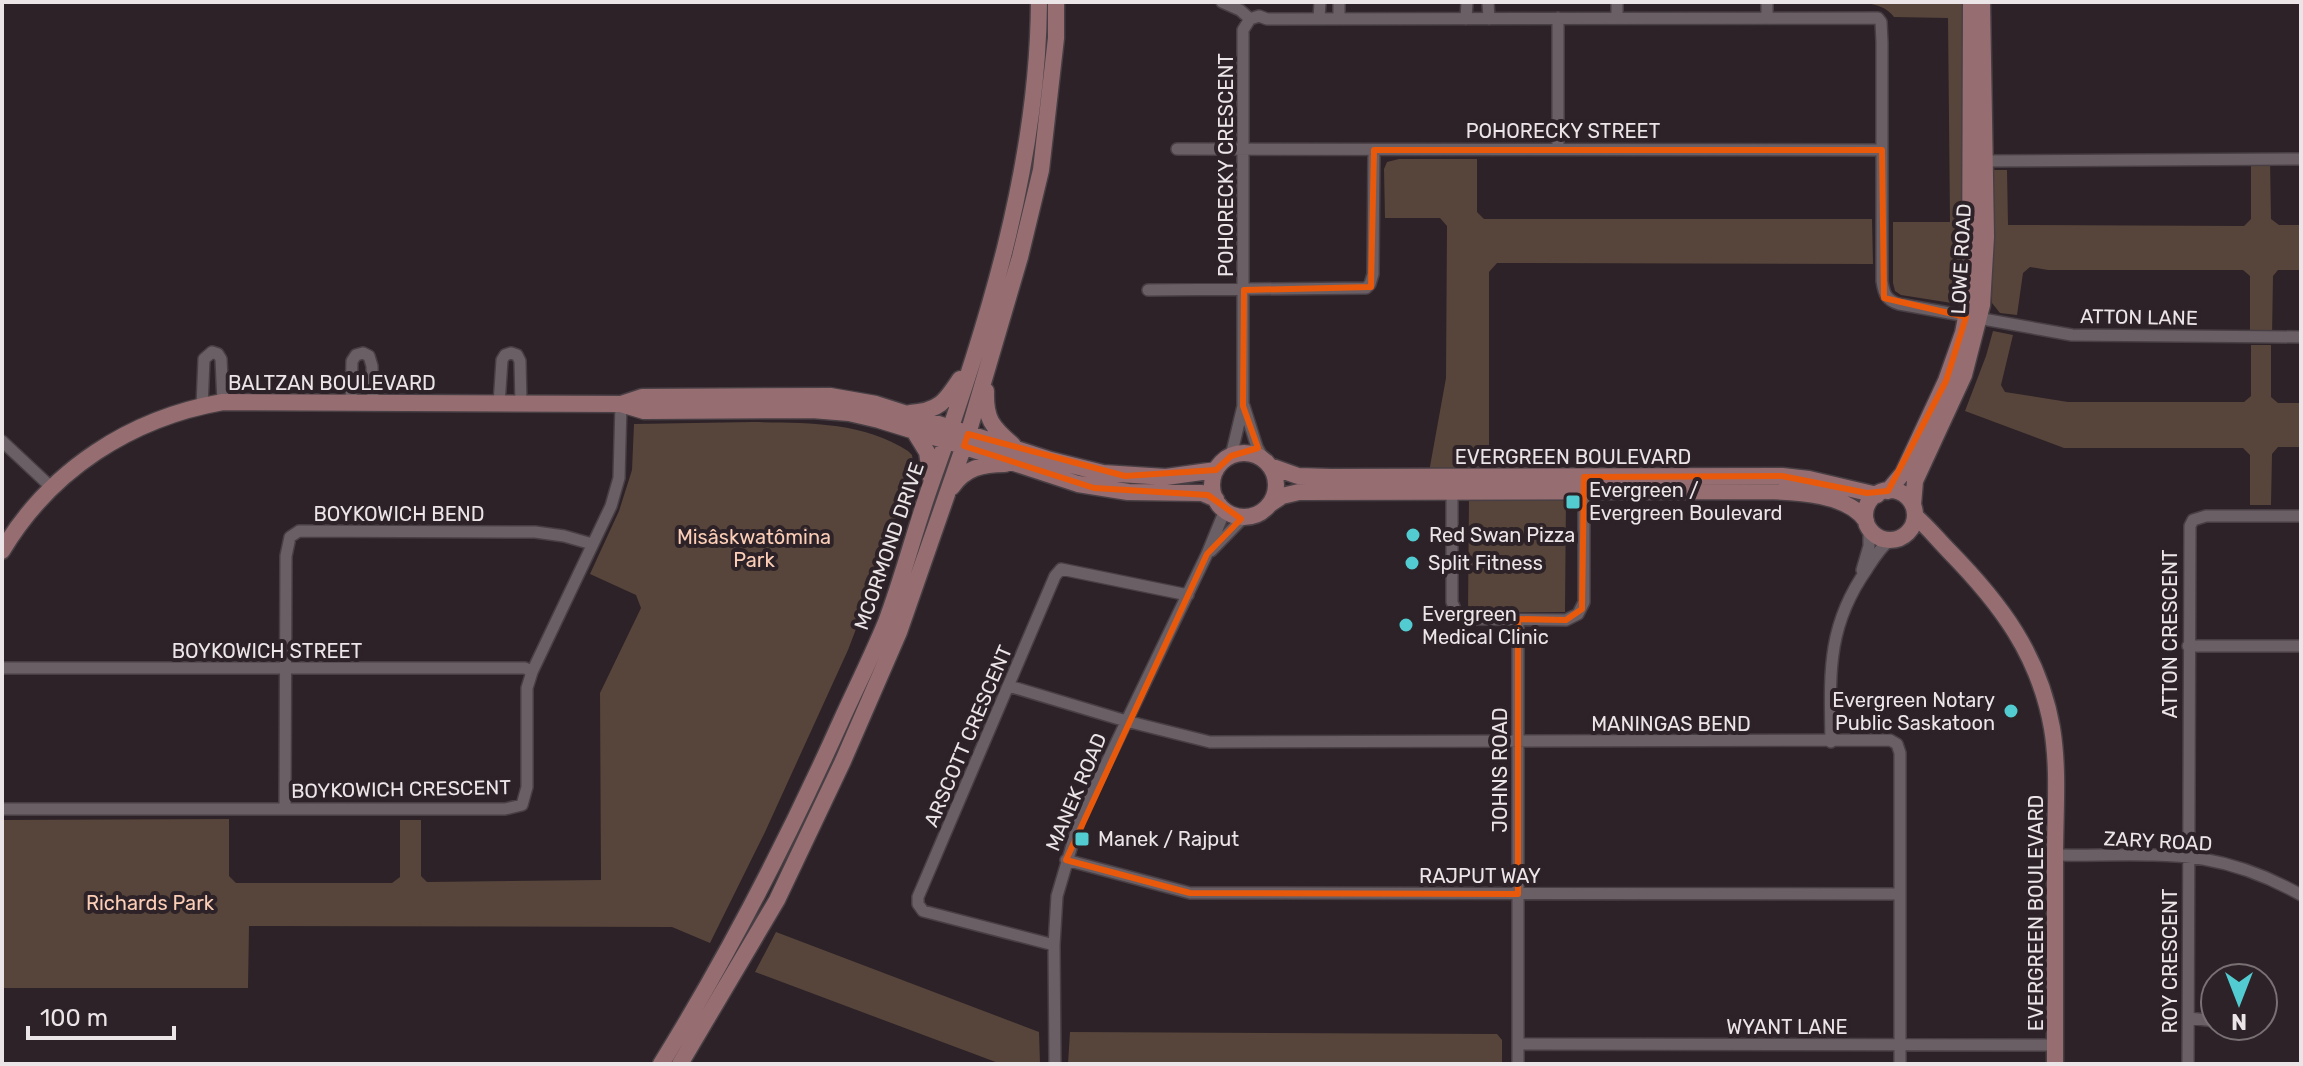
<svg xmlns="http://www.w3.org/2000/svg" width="2303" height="1066" font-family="Rubik,sans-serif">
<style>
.green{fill:#57453b}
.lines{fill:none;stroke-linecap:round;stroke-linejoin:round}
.street-casing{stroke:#483f44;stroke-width:14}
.secondary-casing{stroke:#483f44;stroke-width:19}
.street{stroke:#6a5f64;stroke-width:11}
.secondary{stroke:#966e72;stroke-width:16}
.marked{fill:none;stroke:#e8590c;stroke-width:6;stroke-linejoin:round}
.poi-dot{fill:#52ccd1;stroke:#2c2227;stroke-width:3}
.labels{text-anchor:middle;stroke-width:8;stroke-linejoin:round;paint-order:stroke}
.street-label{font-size:20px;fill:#ece5e8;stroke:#2c2227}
.poi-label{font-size:20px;fill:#ece5e8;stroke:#2c2227;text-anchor:start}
.park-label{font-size:20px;fill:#fcceb7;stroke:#2c2227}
</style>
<rect width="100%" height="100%" fill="#2c2227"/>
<path class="green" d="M1872 2H1965L1964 292 1961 302 1958 304 1901 295 1895 291 1893 283V222H1950L1948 18 1894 17C1888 9 1881 6 1871 4Z
M1399 159H1477V212L1484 219H1872L1873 264 1497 263 1489 272V471L1429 472 1446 378 1447 226 1440 218H1385L1384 169 1387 162Z
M2251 159H2270L2271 219 2279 225H2301V270H2278L2273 276 2272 337H2250V276L2243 270H2048L2030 267 2023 273 2017 315 2000 313 1992 303 1993 170H2007L2008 225 2244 226 2251 219Z
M1993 331 2013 335 2001 385 2005 392 2068 402H2244L2251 396V345H2271V397L2278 403H2301V447H2278L2272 454 2271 505H2250V455L2243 448H2064L1965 411 1986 356Z
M753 422C806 423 862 421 908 451L912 455 915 474 848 650 765 832 710 943 672 927 249 926 248 988H2V820L229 819V876L236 883H392L400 877V820H421V876L427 882 601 880 600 693 641 608 636 595 590 574 619 511 632 470 634 424Z
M1469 496H1566L1565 612H1468Z
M776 932 1039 1032 1040 1064H1001L755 972Z
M1070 1032 1497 1034 1502 1040V1064H1068Z"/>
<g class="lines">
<g class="street-casing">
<path id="street" d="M1222 2 1240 10 1250 19
M1488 2 1489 19
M1767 2V18
M1319 18 1320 2
M1339 18V2
M1617 18V2
M1466 19 1467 2
M1558 148V18
M1177 149 1882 150
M1978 161 2301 159
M1148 290 1366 288 1370 284 1373 274 1374 150
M351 402 352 361 356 355 363 353 369 356 372 366 373 402
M499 404 502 360 505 355 511 353 517 355 520 361 521 404
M202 406 204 359 212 352 218 354 221 359 223 402
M1244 406 1257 447 1264 460
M2 441 51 487
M1231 456 1243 406V30L1250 19 1259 16 1267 19 1878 18 1881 22 1882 42V281C1884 294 1886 300 1899 304L2072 335 2301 337
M1452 486V602L1457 614 1467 619 1566 620 1578 614 1584 602V486
M1211 551 1244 517
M1862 570 1869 546V528
M1518 619V1064
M2188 646H2301
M2 668H525L532 672
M1009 686 1126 721 1210 742 1890 740 1897 744 1900 753V1064
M1831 742C1830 675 1826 627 1867 569 1874 558 1880 548 1890 540
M2 809H505L522 805 527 787V688L532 672 611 506 619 478 621 404
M285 809 286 556 290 537 299 531 535 532 564 536 592 544
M2055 855C2103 856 2156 852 2203 859 2238 865 2271 878 2301 895
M1066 860 1190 893 1899 894
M1054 945 923 911 918 904V897L1055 576 1061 569 1188 595
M2189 1018 2215 1021
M1518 1044 2055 1045
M1055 1064 1054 945 1057 896 1080 818 1207 554 1225 510
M2188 1064 2190 526 2193 520 2206 516H2301"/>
</g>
<g class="secondary-casing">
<path id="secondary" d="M986 391C985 419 992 427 1013 445
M621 404 642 397 830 396 876 404 1051 460 1103 473 1166 477 1216 470
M910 413C939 411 945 402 960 379
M914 431 927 452 931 478
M1212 485a32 32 0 1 1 64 0a32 32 0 1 1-64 0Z
M1270 466 1298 476 1331 477 1782 476 1809 479 1877 495
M952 487C965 468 982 464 1005 464
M1865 515a25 25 0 1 1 50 0a25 25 0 1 1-50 0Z
M1888 491 1903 473 1946 381 1963 333 1970 297 1971 2
M1270 504 1282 496 1299 492 1767 491C1796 492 1849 494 1866 521
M1913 505 1915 481 1964 375 1982 305 1986 237 1982 2
M1915 516C1928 527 1938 540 1949 551 2000 603 2039 654 2052 728 2059 770 2055 813 2055 856 2055 925 2055 995 2055 1064
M2 551C50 470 131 418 223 402L621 404 644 411 812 410 849 413 879 420 947 441 1078 484 1128 492 1202 493 1216 499
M661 1064C729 954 788 839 841 721 856 688 872 656 886 622 903 577 915 529 931 484 986 330 1038 167 1039 2
M680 1064 777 900 843 761 899 632 968 434 1020 257 1041 170 1056 38V2"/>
</g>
<use href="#street" class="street"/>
<use href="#secondary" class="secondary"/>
</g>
<path class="marked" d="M1374 150H1882L1884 298 1966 317 1946 381 1888 491 1867 493 1782 476 1584 477 1582 609 1566 620 1518 619V894L1190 893 1066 860 1207 554 1241 519 1208 495 1094 488 964 446 968 434 1125 476 1216 470 1231 456 1258 448 1243 406 1244 290 1371 287Z"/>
<g class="poi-dot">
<rect x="1565" y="494" width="16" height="16" rx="4"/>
<circle cx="1413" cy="535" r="8"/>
<circle cx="1412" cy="563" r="8"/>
<circle cx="1406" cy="625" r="8"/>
<circle cx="2011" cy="711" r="8"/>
<rect x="1074" y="831" width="16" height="16" rx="4"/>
</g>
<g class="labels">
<g class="street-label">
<text x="1563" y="138">POHORECKY STREET</text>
<text transform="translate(1226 165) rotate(-90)" y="7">POHORECKY CRESCENT</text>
<text transform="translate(1961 259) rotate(-87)" y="7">LOWE ROAD</text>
<text transform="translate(2139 317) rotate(1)" y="7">ATTON LANE</text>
<text x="332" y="390">BALTZAN BOULEVARD</text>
<text x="1573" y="464">EVERGREEN BOULEVARD</text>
<text x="399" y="521">BOYKOWICH BEND</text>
<text transform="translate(889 546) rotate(-71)" y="7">MCORMOND DRIVE</text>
<text transform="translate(2170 634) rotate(-90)" y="7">ATTON CRESCENT</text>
<text x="267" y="658">BOYKOWICH STREET</text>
<text x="1671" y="731">MANINGAS BEND</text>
<text transform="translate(968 736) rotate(-67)" y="7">ARSCOTT CRESCENT</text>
<text transform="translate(1500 770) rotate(-90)" y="7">JOHNS ROAD</text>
<text transform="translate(401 789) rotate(-1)" y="7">BOYKOWICH CRESCENT</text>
<text transform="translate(1076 792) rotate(-67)" y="7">MANEK ROAD</text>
<text transform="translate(2158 841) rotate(3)" y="7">ZARY ROAD</text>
<text x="1480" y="883">RAJPUT WAY</text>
<text transform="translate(2036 913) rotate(-90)" y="7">EVERGREEN BOULEVARD</text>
<text transform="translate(2170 961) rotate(-90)" y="7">ROY CRESCENT</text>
<text x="1787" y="1034">WYANT LANE</text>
</g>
<g class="poi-label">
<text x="1589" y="497">Evergreen /<tspan x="1589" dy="23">Evergreen Boulevard</tspan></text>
<text x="1429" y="542">Red Swan Pizza</text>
<text x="1428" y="570">Split Fitness</text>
<text x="1422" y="621">Evergreen<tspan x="1422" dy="23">Medical Clinic</tspan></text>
<text x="1995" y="707" text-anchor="end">Evergreen Notary<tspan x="1995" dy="23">Public Saskatoon</tspan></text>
<text x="1098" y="846">Manek / Rajput</text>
</g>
<g class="park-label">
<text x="754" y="544">Misâskwatômina<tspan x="754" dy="23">Park</tspan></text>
<text x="150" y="910">Richards Park</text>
</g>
</g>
<rect width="2303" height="1066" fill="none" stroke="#ece5e8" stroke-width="8"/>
<g transform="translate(2239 1002) rotate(180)"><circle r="38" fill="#2c2227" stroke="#797074" stroke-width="2"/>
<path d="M0-6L14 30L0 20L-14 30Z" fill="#52ccd1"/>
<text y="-12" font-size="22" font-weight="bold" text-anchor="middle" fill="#ece5e8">N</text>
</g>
<path d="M28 1026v12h146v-12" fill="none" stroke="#ece5e8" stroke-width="4"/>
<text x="40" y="1026" font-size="24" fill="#ece5e8" stroke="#2c2227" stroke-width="6" paint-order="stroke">100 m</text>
</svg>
